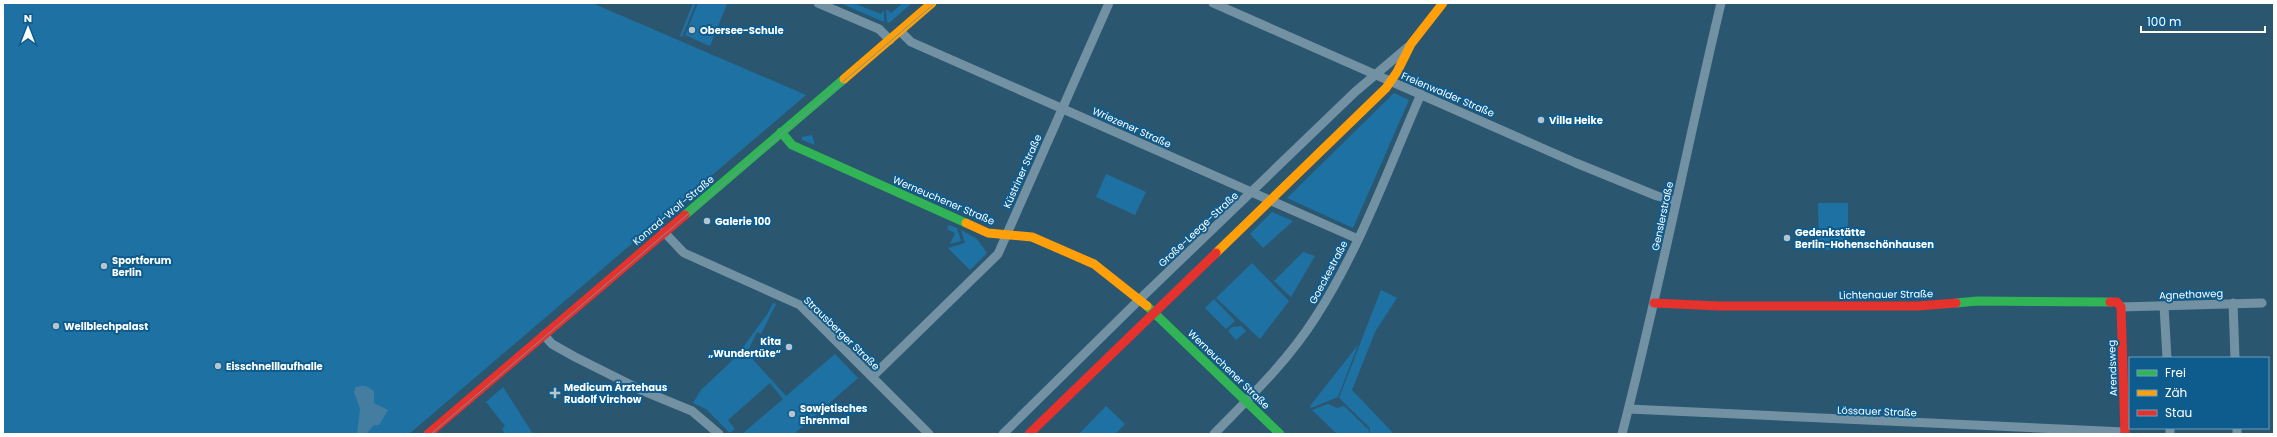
<svg xmlns="http://www.w3.org/2000/svg" width="2277" height="437" font-family="Poppins,sans-serif">
<style>
.green{fill:#1e72a3}
.water{fill:#457da0}
.lines{fill:none;stroke-linecap:round;stroke-linejoin:round}
.street{stroke:#7292a4;stroke-width:9}
.fast{stroke:#30b455;stroke-width:9}
.slow{stroke:#ff9f0a;stroke-width:9}
.jam{stroke:#e5322d;stroke-width:9}
.tram{stroke:#7692a3;stroke-width:1}
.poi-dot{fill:#b5c4cd;stroke:#0e5c8d;stroke-width:1.5}
.labels{text-anchor:middle;stroke-width:4;stroke-linejoin:round;paint-order:stroke}
.poi-label{font-size:10px;font-weight:bold;fill:#fff;stroke:#0e5c8d;text-anchor:start}
.street-label{font-size:10px;fill:#fff;stroke:#0e5c8d}
</style>
<rect width="100%" height="100%" fill="#2b5670"/>
<path class="green" d="M3 3H592L806 95 409 434H3Z
M693 3H696L682 37 680 36Z
M698 3 727 4 710 46 685 35Z
M840 3H853L881 14 884 10V22Z
M903 3H912L889 23 887 22 886 9 891 13Z
M1394 93 1409 100 1353 228 1287 198Z
M812 135 815 145 802 140V137Z
M1106 174 1146 192 1135 215 1096 197Z
M929 190 973 209 971 213 927 194Z
M1818 203H1848V250H1819Z
M1272 212 1293 221 1263 248 1250 234Z
M949 225 957 228 961 241 950 244 955 233 947 229Z
M961 230 977 239 987 253 970 270 948 248 965 243Z
M1303 252 1315 256 1291 297 1274 281Z
M1252 263 1289 301 1260 339 1216 298Z
M1381 290 1397 298 1375 332 1352 390 1394 434H1370V428L1339 398Z
M1214 299 1235 321 1226 329 1205 308Z
M773 303 776 304 761 334 757 332 747 353 786 396 835 354 858 378 794 434H742L783 399 770 383 728 420 735 429 730 433 706 409 693 403 701 390 736 357 768 313Z
M1241 326 1246 331 1236 340 1228 331 1232 327Z
M1358 345 1338 397 1311 408 1310 406Z
M503 387 533 434H505L502 429 505 426 486 402Z
M1328 404 1337 408 1344 406 1369 430V434H1337L1312 410Z
M1106 406 1125 424 1115 434H1079Z"/>
<path class="water" d="M361 386H366L374 391V403L388 410 379 425H374L366 434H357L360 409 354 392 356 387Z"/>
<g class="lines">
<path class="street" d="M818 3 879 29 890 40
M1213 3 1576 163 1657 196 1676 201
M900 31 911 42 1358 239
M664 232 684 253 800 305 929 434
M2233 303 2235 358
M2164 306 2167 358
M2121 307 2262 303
M544 335 552 344 575 357 641 390 692 411 719 434
M872 377 998 254 1109 3
M1629 409 2125 432
M2170 428V434
M2237 428V434
M1003 434 1140 299 1355 92 1408 47
M1214 434C1250 397 1287 362 1315 318 1360 249 1388 169 1421 94
M1622 434C1659 291 1687 146 1721 3"/>
<path class="fast" d="M781 132 792 145 966 223
M685 215 844 79
M1956 303 1977 301 2110 302
M1147 306 1280 434"/>
<path class="slow" d="M844 79 932 3
M966 223 988 233 1032 237 1094 264 1147 306
M1216 253 1386 88 1397 72 1411 44 1443 3"/>
<path class="jam" d="M2110 302H2117L2121 307 2125 434
M1654 303 1719 306H1918L1956 303
M428 434 685 215
M1029 434 1216 253"/>
<path class="tram" d="M431 434 935 3"/>
</g>
<g class="poi-dot">
<circle cx="692" cy="30" r="4"/>
<circle cx="1541" cy="120" r="4"/>
<circle cx="707" cy="221" r="4"/>
<circle cx="1787" cy="238" r="4"/>
<circle cx="104" cy="266" r="4"/>
<circle cx="56" cy="326" r="4"/>
<circle cx="789" cy="347" r="4"/>
<circle cx="218" cy="366" r="4"/>
<path d="M553 387h4v4h4v4h-4v4h-4v-4h-4v-4h4z"/>
<circle cx="792" cy="414" r="4"/>
</g>
<g class="labels">
<g class="poi-label">
<text x="700" y="34">Obersee-Schule</text>
<text x="1549" y="124">Villa Heike</text>
<text x="715" y="225">Galerie 100</text>
<text x="1795" y="236">Gedenkstätte<tspan x="1795" dy="12">Berlin-Hohenschönhausen</tspan></text>
<text x="112" y="264">Sportforum<tspan x="112" dy="12">Berlin</tspan></text>
<text x="64" y="330">Wellblechpalast</text>
<text x="781" y="345" text-anchor="end">Kita<tspan x="781" dy="12">„Wundertüte“</tspan></text>
<text x="226" y="370">Eisschnelllaufhalle</text>
<text x="564" y="391">Medicum Ärztehaus<tspan x="564" dy="12">Rudolf Virchow</tspan></text>
<text x="800" y="412">Sowjetisches<tspan x="800" dy="12">Ehrenmal</tspan></text>
</g>
<g class="street-label">
<text transform="translate(1448 94) rotate(23)" y="4">Freienwalder Straße</text>
<text transform="translate(1132 127) rotate(24)" y="4">Wriezener Straße</text>
<text transform="translate(1022 171) rotate(-66)" y="4">Küstriner Straße</text>
<text transform="translate(944 200) rotate(23)" y="4">Werneuchener Straße</text>
<text transform="translate(673 210) rotate(-40)" y="4">Konrad-Wolf-Straße</text>
<text transform="translate(1662 216) rotate(-78)" y="4">Genslerstraße</text>
<text transform="translate(1198 229) rotate(-43)" y="4">Große-Leege-Straße</text>
<text transform="translate(1328 272) rotate(-62)" y="4">Goeckestraße</text>
<text transform="translate(1886 294) rotate(-1)" y="4">Lichtenauer Straße</text>
<text transform="translate(2191 294) rotate(-2)" y="4">Agnethaweg</text>
<text transform="translate(842 333) rotate(44)" y="4">Strausberger Straße</text>
<text transform="translate(2112 368) rotate(-92)" y="4">Arendsweg</text>
<text transform="translate(1229 369) rotate(44)" y="4">Werneuchener Straße</text>
<text transform="translate(1877 411) rotate(2)" y="4">Lössauer Straße</text>
</g>
</g>
<rect width="2277" height="437" fill="none" stroke="#ffffff" stroke-width="8"/>
<rect x="2129" y="357" width="140" height="72" fill="#0e5c8d" stroke="#6e9dbb"/>
<rect x="2137" y="370" width="20" height="6" fill="#30b455" stroke="#6e9dbb"/>
<text x="2165" y="377" font-size="12" fill="#ffffff">Frei</text>
<rect x="2137" y="390" width="20" height="6" fill="#ff9f0a" stroke="#6e9dbb"/>
<text x="2165" y="397" font-size="12" fill="#ffffff">Zäh</text>
<rect x="2137" y="410" width="20" height="6" fill="#e5322d" stroke="#6e9dbb"/>
<text x="2165" y="417" font-size="12" fill="#ffffff">Stau</text>
<g transform="translate(28 28)" stroke="#0e5c8d" stroke-width="3" paint-order="stroke">
<path d="M0-3L7 15L0 10L-7 15Z" fill="#ffffff"/>
<text y="-6" font-size="11" font-weight="bold" text-anchor="middle" fill="#ffffff">N</text>
</g>
<path d="M2141 26v6h124v-6" fill="none" stroke="#ffffff" stroke-width="2"/>
<text x="2147" y="26" font-size="12" fill="#ffffff" stroke="#0e5c8d" stroke-width="3" paint-order="stroke">100 m</text>
</svg>
